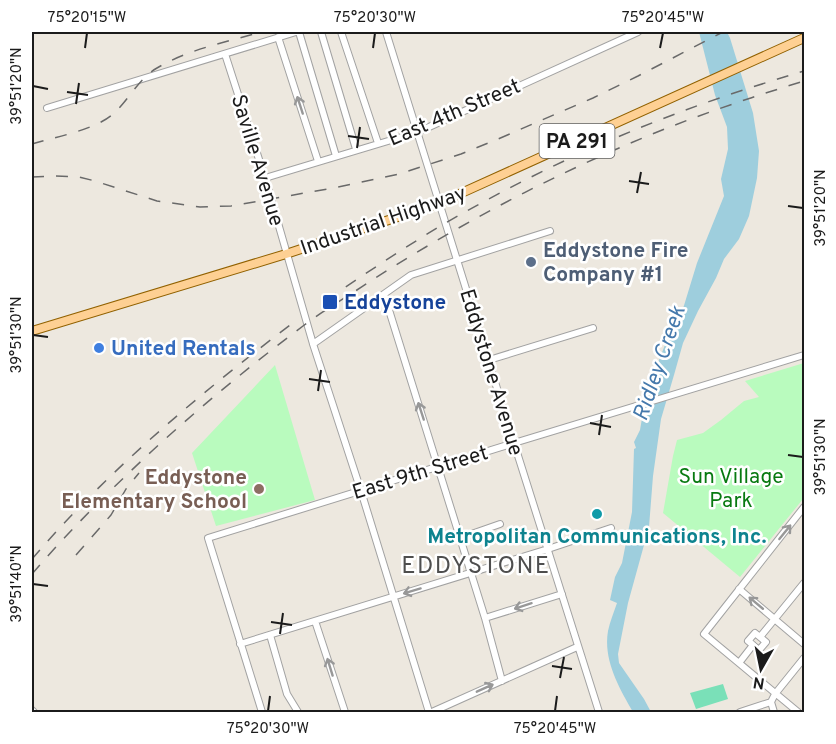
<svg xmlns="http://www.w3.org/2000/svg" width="836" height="744" font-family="Overpass,sans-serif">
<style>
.park{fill:#b9fbbe}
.pitch{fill:#7ae0b8}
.water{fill:#9ecedd}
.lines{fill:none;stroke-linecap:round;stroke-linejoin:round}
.minor-casing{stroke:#a2a2a2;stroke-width:8}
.major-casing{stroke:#916100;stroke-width:10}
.minor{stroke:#fff;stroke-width:6}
.major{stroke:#fed093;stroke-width:8}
.rail{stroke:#696969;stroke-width:1.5;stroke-dasharray:12 12;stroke-linecap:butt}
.major-bridge-casing{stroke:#916100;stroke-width:10;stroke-linecap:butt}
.major-bridge{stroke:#fed093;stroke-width:8}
.oneway{stroke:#989898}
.ticks{fill:none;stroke:#1b1b1b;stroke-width:2}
.service-dot{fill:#5c6f8a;stroke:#fff;stroke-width:2}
.transit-dot{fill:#1a4fb4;stroke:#fff;stroke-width:2}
.shop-dot{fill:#3f7fe0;stroke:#fff;stroke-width:2}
.education-dot{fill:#8d6e63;stroke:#fff;stroke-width:2}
.culture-dot{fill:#0f9aa8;stroke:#fff;stroke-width:2}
.labels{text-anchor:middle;stroke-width:5;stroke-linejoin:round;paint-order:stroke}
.shield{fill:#fff;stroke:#5f5f5f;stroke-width:1.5}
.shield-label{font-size:20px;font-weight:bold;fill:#1b1b1b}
.street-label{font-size:21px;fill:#1b1b1b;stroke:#fff}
.service-label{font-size:21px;font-weight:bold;fill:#4e5e75;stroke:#fff;text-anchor:start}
.transit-label{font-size:21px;font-weight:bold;fill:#164399;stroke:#fff;text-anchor:start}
.shop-label{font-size:21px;font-weight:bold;fill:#366cbe;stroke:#fff;text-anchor:start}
.park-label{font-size:21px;fill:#087a11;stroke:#fff}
.education-label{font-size:21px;font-weight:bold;fill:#785e54;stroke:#fff;text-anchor:end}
.culture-label{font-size:21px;font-weight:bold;fill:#0d838f;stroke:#fff}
.water-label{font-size:22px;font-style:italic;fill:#4579ac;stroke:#fff}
.quarter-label{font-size:24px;letter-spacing:1.5px;fill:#4e4e4e;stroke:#fff}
.neatline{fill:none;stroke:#1b1b1b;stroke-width:2}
.ticks-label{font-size:15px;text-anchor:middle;fill:#1b1b1b}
</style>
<rect width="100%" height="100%" fill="#ede8df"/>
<path class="park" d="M804 363V499H803L740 577 663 513 673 456 677 440 703 433 721 420 744 401 759 397 745 381Z
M275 365 315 500 216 526 192 453Z"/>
<path class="pitch" d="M723 684 728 699 696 709 690 693Z"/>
<path class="water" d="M699 32H727L730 38 753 113 759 151 757 178 749 216 739 239 724 259 716 278 698 311 683 343 674 375 661 419 653 476 649 527 628 603 618 654 619 663 644 699 651 712H633C619 688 603 660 608 631 610 621 614 612 617 603L610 600 615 577 622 563 632 512 634 449 636 448 634 442 640 430 646 395 657 365 669 335 682 312 697 263 724 196 721 179 728 149 727 127 715 95Z"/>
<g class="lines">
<g class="minor-casing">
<path id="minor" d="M299 32 336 156
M321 32 356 149
M341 32 378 143
M386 32 514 443 599 712
M278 37 318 161
M225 54 265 178 313 344 361 491 429 712
M47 108 296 32
M265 178 418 132 638 32
M384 294 485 618 502 681
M313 344 411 275 550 231
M489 360 593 328
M460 538 500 524
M739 589 804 644
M485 618 562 594
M315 621 345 712
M755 633 766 642 759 650 748 641Z
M270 635 287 694 298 712
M760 637 804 583
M240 644 548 549 611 528
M739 663 753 645
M771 702 774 712
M32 710 34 712
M262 712 208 538 514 443 804 355
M432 712 577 647
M740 712 771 702 775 694 804 658
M798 712 704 634 804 507"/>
</g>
<g class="major-casing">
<path id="major" d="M446 200 804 38
M32 331 286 254 431 206"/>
</g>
<use href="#minor" class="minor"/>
<use href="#major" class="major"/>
<path class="rail" d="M32 144C55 137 95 130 113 114 129 100 138 79 157 68 189 49 227 42 261 32
M32 177 54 176 79 177 95 181 157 201 200 207 231 206 333 188 399 174 461 154 498 139 593 98 638 76 723 32
M326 300C362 276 399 251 437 228 512 184 593 145 675 114 717 98 761 84 804 71
M76 555 111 515 126 489 139 473
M32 559C110 468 203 391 298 319
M32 574C69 531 110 490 152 451 200 407 251 365 303 326 324 310 347 297 369 282 458 225 552 175 650 135 701 114 752 97 804 81"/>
<g class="major-bridge-casing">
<path id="major-bridge" d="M431 206 446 200"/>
</g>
<use href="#major-bridge" class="major-bridge"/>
</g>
<defs><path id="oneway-shaft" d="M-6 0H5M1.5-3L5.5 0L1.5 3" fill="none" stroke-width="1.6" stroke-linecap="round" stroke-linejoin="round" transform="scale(1.5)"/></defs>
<g class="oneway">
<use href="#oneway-shaft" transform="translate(300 105) rotate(-108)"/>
<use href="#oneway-shaft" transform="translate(421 411) rotate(-108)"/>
<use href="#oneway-shaft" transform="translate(785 532) rotate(-51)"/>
<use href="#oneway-shaft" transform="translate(412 591) rotate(163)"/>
<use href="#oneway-shaft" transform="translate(756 603) rotate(-140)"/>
<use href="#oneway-shaft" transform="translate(523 606) rotate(162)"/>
<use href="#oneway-shaft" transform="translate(330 667) rotate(-107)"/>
<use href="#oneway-shaft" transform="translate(485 688) rotate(-24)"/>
</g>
<path class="ticks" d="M85 48 87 33M373 48 375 33M660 48 663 33M33 86 48 89M67 92 88 95M76 104 79 83M348 136 369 139M357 148 360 127M629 181 649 184M637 193 641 172M788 206 803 208M33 335 48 337M309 379 330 382M318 391 321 370M590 423 611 427M599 435 602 415M788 455 803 457M33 584 48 586M271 622 292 625M280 634 283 613M552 666 572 669M560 678 564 657M268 711 270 696M555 711 557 696"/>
<circle class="service-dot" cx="531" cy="262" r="6"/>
<rect class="transit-dot" x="322" y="294" width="16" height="16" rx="3"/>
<circle class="shop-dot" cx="99" cy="348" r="6"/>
<circle class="education-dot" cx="259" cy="489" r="6"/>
<circle class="culture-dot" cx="597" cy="514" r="6"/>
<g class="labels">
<rect class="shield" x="539.5" y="124" width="75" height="34" rx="4.5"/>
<g class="shield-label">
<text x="577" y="148">PA 291</text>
</g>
<g class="street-label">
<text transform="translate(454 112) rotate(-23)" y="7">East 4th Street</text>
<text transform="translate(258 160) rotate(73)" y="7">Saville Avenue</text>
<text transform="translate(383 220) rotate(-19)" y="7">Industrial Highway</text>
<text transform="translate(492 372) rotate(73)" y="7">Eddystone Avenue</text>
<text transform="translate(420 472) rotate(-17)" y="7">East 9th Street</text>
</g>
<g class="service-label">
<text x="543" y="257">Eddystone Fire<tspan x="543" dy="24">Company #1</tspan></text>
</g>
<g class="transit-label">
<text x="344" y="309">Eddystone</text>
</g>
<g class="shop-label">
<text x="111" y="355">United Rentals</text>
</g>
<g class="park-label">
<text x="731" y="483">Sun Village<tspan x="731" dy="24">Park</tspan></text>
</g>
<g class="education-label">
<text x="247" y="484">Eddystone<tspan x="247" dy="24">Elementary School</tspan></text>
</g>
<g class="culture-label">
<text x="597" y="543">Metropolitan Communications, Inc.</text>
</g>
<g class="water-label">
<text transform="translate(658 363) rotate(-71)" y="8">Ridley Creek</text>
</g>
<g class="quarter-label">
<text x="476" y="573">EDDYSTONE</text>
</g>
</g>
<rect width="836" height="744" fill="none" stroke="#ffffff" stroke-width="66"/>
<g transform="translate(761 669) rotate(189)" stroke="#ffffff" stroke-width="4.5" paint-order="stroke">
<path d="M0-4.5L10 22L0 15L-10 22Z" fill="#1b1b1b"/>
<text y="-9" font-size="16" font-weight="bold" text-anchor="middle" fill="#1b1b1b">N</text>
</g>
<rect x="33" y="33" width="770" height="678" class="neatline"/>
<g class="ticks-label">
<text x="87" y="22">75°20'15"W</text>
<text x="375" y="22">75°20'30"W</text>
<text x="663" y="22">75°20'45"W</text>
<text transform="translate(16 86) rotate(-90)" y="5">39°51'20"N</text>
<text transform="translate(820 208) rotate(-90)" y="5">39°51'20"N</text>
<text transform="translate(16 335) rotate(-90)" y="5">39°51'30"N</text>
<text transform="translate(820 457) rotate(-90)" y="5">39°51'30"N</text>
<text transform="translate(16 584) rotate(-90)" y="5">39°51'40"N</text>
<text x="268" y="733">75°20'30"W</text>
<text x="555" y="733">75°20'45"W</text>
</g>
</svg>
